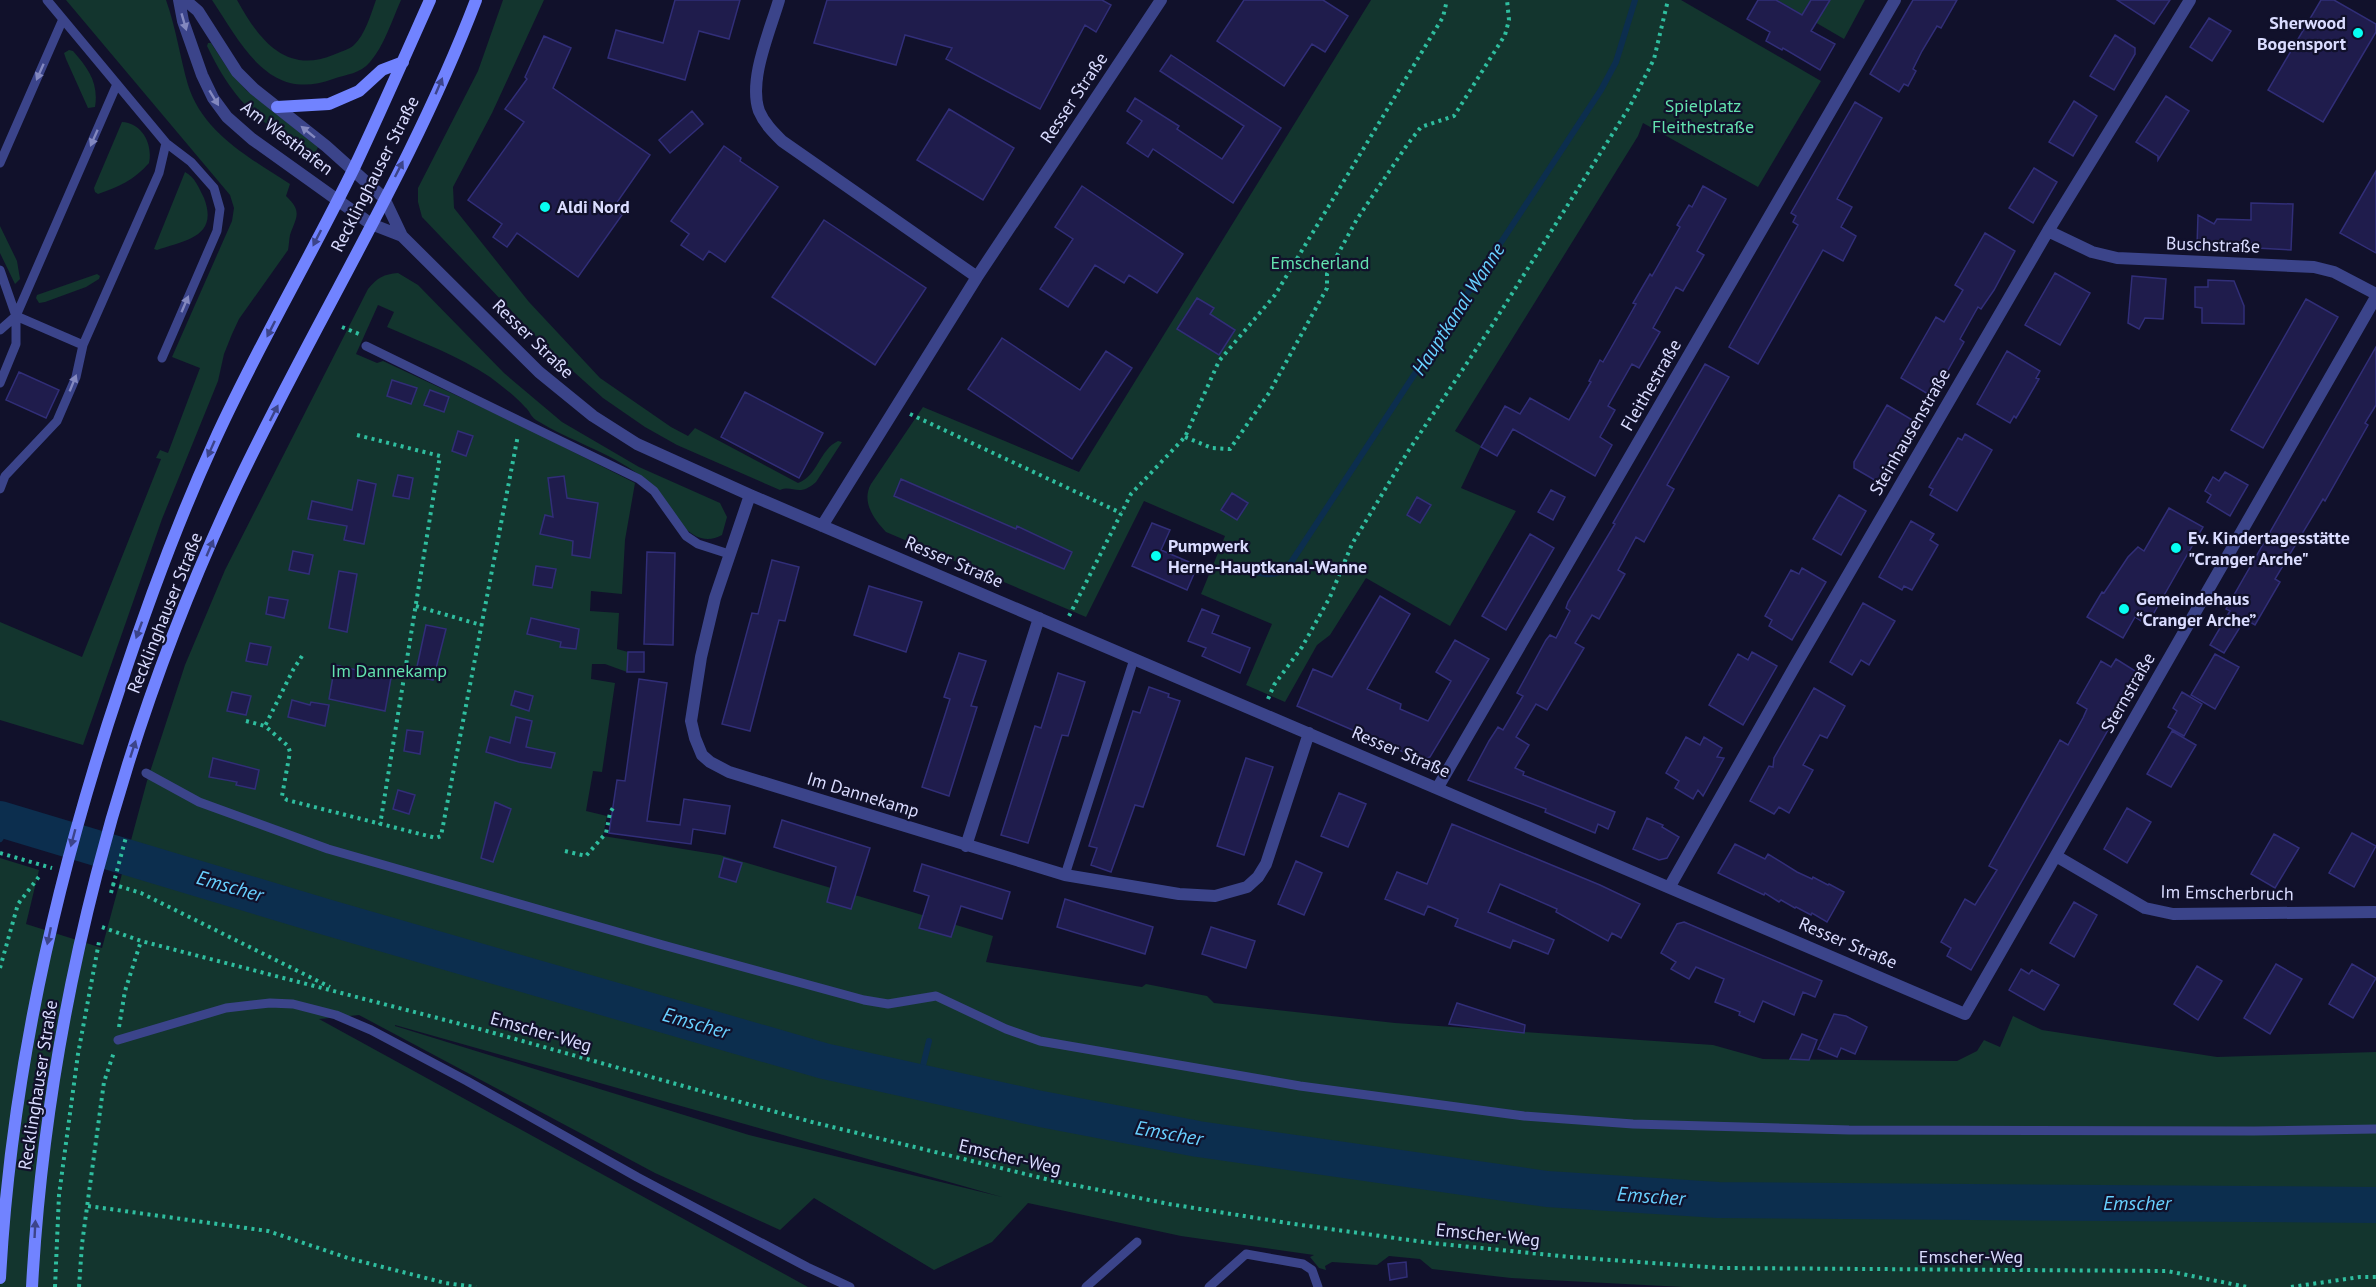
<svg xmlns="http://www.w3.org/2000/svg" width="2376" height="1287" font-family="'PT Sans',sans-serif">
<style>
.green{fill:#13352e;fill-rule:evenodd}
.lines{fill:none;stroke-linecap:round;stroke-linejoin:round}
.stream{stroke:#0c2e4e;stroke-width:6}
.river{stroke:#0c2e4e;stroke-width:36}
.building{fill:#1f1c4c;stroke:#312e78;stroke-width:1.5}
.path{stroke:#2fbe9f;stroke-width:4;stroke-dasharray:3 4.5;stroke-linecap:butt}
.lane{stroke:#3b448a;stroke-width:9}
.street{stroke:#3b448a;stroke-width:12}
.secondary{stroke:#7183ff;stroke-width:12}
.oneway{fill:#8388bf}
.oneway2{fill:#3c448a}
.poi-dot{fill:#06fff2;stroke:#11112b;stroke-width:2}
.labels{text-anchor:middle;stroke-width:4.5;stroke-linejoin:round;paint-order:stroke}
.poi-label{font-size:18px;font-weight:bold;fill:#dadcff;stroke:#11112b;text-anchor:start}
.street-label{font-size:18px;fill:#dadcff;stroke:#11112b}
.park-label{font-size:18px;fill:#63e2af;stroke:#11112b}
.water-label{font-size:20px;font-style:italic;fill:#68d0ff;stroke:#11112b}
</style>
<rect width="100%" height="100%" fill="#11112b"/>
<path class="green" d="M66 0H166C176 28 180 57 188 85 203 133 250 158 290 184L286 196C303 212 296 217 290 235 289 240 289 245 288 250L239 319 232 334 224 354 218 381 162 519 83 745 0 720V622L82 657 161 459 156 458 160 450 168 453 200 368 172 357 232 221 234 208 230 195Z
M212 0H237C258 38 285 75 333 55 339 52 349 50 354 45 365 35 371 14 376 0H401C392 20 384 46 370 62 360 74 347 74 333 79 269 103 242 45 212 0Z
M503 0H544L492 113 453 187 454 208 529 302 600 378 671 427 688 436 695 428 798 483C818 476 819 450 838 441L842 442 816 482C798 498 793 484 780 490L677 445 645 427 603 398 545 346 422 217 418 202V188L478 71Z
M1371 0H1681L1821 81 1758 187 1643 123 1638 136 1455 431 1481 446 1461 488 1516 511 1450 626 1366 578 1330 635 1317 645 1285 702 1246 685 1272 624 1201 594 1225 536 1144 501 1086 617 886 532C874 519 861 502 871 484L923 407 1079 472Z
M1777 0H1865L1844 39Z
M208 43H211L228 69 246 90 318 147 314 156C259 121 236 106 207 46Z
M69 50 73 51C88 68 99 83 95 107L88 108 66 59 64 53Z
M122 122C142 123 153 144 149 163 134 180 119 187 98 194L95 192 94 188Z
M185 172C195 177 199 188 204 198 219 237 185 240 157 250L154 249Z
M0 226 17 261 20 279 15 284 0 253Z
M398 273 418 285 504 373 562 422 639 467 720 503 727 517 722 535C686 555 665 494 641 476 609 452 570 441 536 420 530 416 530 411 525 407 515 396 502 386 490 377 459 356 421 342 387 327L394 312 378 305 356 354 377 363 383 361 524 427 635 483 625 540 622 594 591 591 590 611 619 613 617 649 628 652 627 672 605 664H592L591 679 615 683 602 772 593 771 586 811 607 816 603 836 720 855 993 936 986 962 1142 987 1146 984 1207 996 1214 1003 1395 1023 1713 1045 1763 1059 1957 1061 1977 1051 1984 1040 2000 1047 2013 1016 2042 1030 2217 1057 2376 1052V1287H1683L1511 1278 1432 1269 1420 1259 1389 1256 1377 1265 1332 1262 1325 1266 1326 1270 1319 1268 1310 1257 1314 1255 1181 1236 1028 1203 992 1242 934 1270 814 1198 780 1230 655 1173 359 1015 319 1019 808 1287H0V858L39 870 26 924 102 948 147 781 185 665 225 570 368 289C377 278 384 274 398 273ZM395 1026V1025L1002 1197 749 1135Z
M97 274 100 276 99 279 86 287 45 302 39 303 36 298 37 295Z"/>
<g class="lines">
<path class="stream" d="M1242 567C1260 574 1272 579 1288 567L1601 90 1616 62 1635 0
M0 839 11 822
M919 1082 929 1041"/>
<path class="river" d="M0 819 326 917 824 1061 1041 1109 1198 1139 1547 1189 1718 1200 2376 1205"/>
</g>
<path class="building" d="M675 0H740L729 39 699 31 685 80 608 58 616 30 663 43Z
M827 0H1102L1111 5 1096 32 1085 25 1040 109 946 59 952 48 905 35 896 65 814 43Z
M1244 0H1323L1348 16 1325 52 1312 44 1284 86 1217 41Z
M1758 0H1776L1802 15 1811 0H1830L1811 31 1835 44 1820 70 1783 48 1782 50 1766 41 1770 32 1747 19Z
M1913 0H1957L1941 28 1937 26 1922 51 1913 69 1916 71 1908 86 1904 84 1899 92 1870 74Z
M2117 0H2170L2154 24Z
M2321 0H2334L2376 24V32L2323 122 2268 90Z
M2209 18 2231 31 2212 61 2190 47Z
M2115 35 2135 48V54L2114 90 2090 76Z
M544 36 571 48 553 88 650 155 613 208 622 215 578 277 517 233 507 247 493 237 502 224 468 200 524 122 505 109 527 79 525 77Z
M1171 55 1281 128 1233 203 1153 149 1148 157 1127 143 1142 121 1127 111 1135 98 1179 126 1177 129 1222 159 1244 126 1160 71Z
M2166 96 2189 111 2158 160V156L2136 142Z
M2074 101 2097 116 2073 156 2049 142Z
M1855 102 1882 118 1837 199 1852 207 1841 227 1856 236 1843 261 1823 250 1758 364 1729 347 1798 225 1793 222 1796 216 1791 213Z
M949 109 1014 148 983 200 917 160Z
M692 111 703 124 670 153 659 140Z
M724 146 741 158 740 161 778 187 725 262 709 251 703 260 681 245 689 234 671 221Z
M2034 168 2057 182 2033 223 2009 208Z
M2376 171V253L2340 233Z
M1082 186 1183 254 1157 293 1129 275 1124 283 1095 265 1068 307 1040 289 1073 239 1055 227Z
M1703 186 1726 199 1697 251 1704 255 1683 291 1676 287 1653 328 1660 332 1639 368 1632 364 1608 406 1615 410 1600 437 1612 445 1595 476 1513 429 1497 456 1481 447 1505 406 1520 414 1530 398 1569 420 1591 382 1589 381 1600 360 1603 362 1636 304 1633 303 1650 274 1652 276 1680 227 1677 225 1689 205 1692 207Z
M2251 203 2293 204 2291 250 2257 248V243L2218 241 2220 247 2197 246 2198 215 2214 224 2217 219 2251 220Z
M824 220 926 288 875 365 772 297Z
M1985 233 2015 251 1994 290 1981 309 1978 307 1960 339 1964 342 1936 391 1931 389 1928 394 1901 378 1936 317 1944 322 1963 290 1955 285Z
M2055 273 2090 293 2060 345 2025 325Z
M2132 276 2166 279 2163 319 2145 318 2139 329 2128 323Z
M2208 280 2234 281 2244 306V324L2202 323V308L2195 307V287H2208Z
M1197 298 1214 308 1210 314 1235 330 1219 355 1177 329Z
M2306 299 2338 317 2263 448 2231 430Z
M1002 338 1080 390 1106 351 1132 368 1072 459 968 389Z
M2376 347V405L2365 423 2368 425 2325 501 2323 499 2275 579 2280 582 2255 625 2245 619 2224 653 2210 645 2230 611 2226 609Z
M2007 351 2040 371 2036 378 2039 379 2025 403 2016 418 2014 416 2010 423 1977 404Z
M1705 364 1729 377 1667 485 1674 489 1644 542 1636 537 1618 570 1625 574 1599 619 1592 615 1575 643 1584 648 1547 710 1536 704 1516 737 1529 745 1515 768 1524 772 1523 775 1615 812 1608 829 1598 824 1595 833 1545 812 1546 809 1468 780 1489 741 1498 727 1503 730 1523 696 1517 693 1546 640 1550 635 1556 638 1570 611 1566 608 1568 602 1615 524 1613 523Z
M19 372 59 390 46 418 6 400Z
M392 380 417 388 411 404 387 396Z
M430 390 449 397 444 412 424 405Z
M745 392 823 433 799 478 721 437Z
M1887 405 1914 421 1910 427 1914 429 1885 479 1882 476 1878 482 1854 468V462Z
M458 431 473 436 466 456 452 451Z
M1965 434 1992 450 1957 511 1930 495 1933 489 1929 487 1958 438 1962 440Z
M2225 472 2248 485 2230 516 2207 502 2211 495 2205 491 2213 477 2219 481Z
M398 475 413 478 409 499 393 496Z
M564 476 567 498 598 503 590 558 572 555 573 541 540 534 545 515 553 517 548 478Z
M901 479 1016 529 1017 526 1072 552 1064 569 894 496Z
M358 480 376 484 364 544 344 540 347 526 308 519 312 501 352 510Z
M1551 490 1565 497 1553 520 1538 512Z
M1232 493 1248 503 1237 520 1221 510Z
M1839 495 1866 511 1841 555 1813 539Z
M1417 497 1431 505 1420 523 1407 515Z
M2169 508 2203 527 2151 618 2148 616 2144 623 2135 617 2123 638 2087 617 2102 592 2104 593 2128 557 2138 547 2144 551Z
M1911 521 1934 534 1930 540 1938 545 1912 590 1904 586 1902 590 1879 577Z
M1152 523 1170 530 1161 550 1189 562 1188 565 1196 569 1187 590 1132 566Z
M1530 534 1554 548 1506 630 1482 616Z
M293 551 313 555 309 574 289 570Z
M647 552 675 553 673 645 644 644Z
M772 560 799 567 785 621 779 620 750 731 722 724 752 613 758 614Z
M536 566 556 569 552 588 533 585Z
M1802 568 1826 582 1792 640 1769 626 1772 620 1765 616 1791 570 1799 574Z
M339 571 357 574 347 632 329 628Z
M869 586 922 602 906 652 854 635Z
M1380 596 1410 614 1367 689 1401 704 1400 709 1428 721 1451 681 1436 672 1455 640 1489 659 1430 757 1422 760 1297 706 1313 669 1332 677Z
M269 597 288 600 284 618 266 614Z
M1863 603 1895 621 1869 665 1861 660 1852 675 1830 662Z
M1202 609 1219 616 1212 633 1250 648 1240 673 1202 656 1206 648 1188 641Z
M531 618 579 629 576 649 560 647 561 642 527 634Z
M426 625 446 629 433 680 415 676Z
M250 643 271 647 267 665 246 661Z
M628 652H644V672H627Z
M1752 652 1777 666 1743 725 1709 705 1738 654 1748 660Z
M959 653 986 661 971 706 977 707 949 796 922 787 950 699 944 697Z
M2215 654 2239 667 2215 709 2191 695Z
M2116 659 2140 674 1971 970 1947 956 1951 948 1941 942 1965 899 1975 905 1997 870 1989 866 2060 740 2068 745 2083 718 2087 709 2077 703 2101 661 2111 667Z
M335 665 391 678 385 711 329 699Z
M1058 673 1085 682 1068 736 1062 735 1028 843 1001 835 1035 726 1041 728Z
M639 679 667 683 647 821 680 825 684 799 730 806 725 834 693 829 691 844 609 833 617 780 625 781Z
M1149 687 1169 694 1168 697 1180 701 1143 807 1135 805 1111 872 1091 865 1097 848 1089 846 1133 711 1140 713Z
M1814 688 1845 706 1827 738 1820 735 1803 765 1813 770 1789 813 1779 807 1774 814 1750 801 1769 766 1773 767 1774 758Z
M515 691 533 696 529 711 511 705Z
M232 692 251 696 246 715 227 711Z
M2182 692 2202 704 2184 736 2168 727 2177 711 2173 708Z
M292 700 310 705 311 702 329 705 325 726 288 717Z
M516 717 532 721 526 747 555 753 551 768 519 762 486 752 490 737 510 743Z
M407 730 423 732 420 754 404 751Z
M2172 731 2196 745 2171 787 2147 774Z
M1686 737 1700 745 1704 737 1722 748 1717 757 1724 758 1703 796 1698 790 1693 799 1675 788 1679 781 1666 773Z
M213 758 259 770 255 789 236 785 237 782 209 777Z
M1246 758 1273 767 1244 855 1217 846Z
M398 790 415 795 409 814 393 809Z
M1339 793 1366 804 1348 847 1321 836Z
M495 802 511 809 493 862 481 858Z
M2127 808 2151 822 2127 863 2104 849Z
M1647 818 1663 825 1662 827 1679 837 1667 858 1659 860 1633 849Z
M782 820 870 848 851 909 827 902 836 867 774 847Z
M1452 824 1600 885 1640 904 1621 938 1612 933 1608 941 1556 912 1557 909 1500 884 1488 912 1554 940 1548 954 1513 940 1510 948 1455 926 1458 919 1428 906 1424 915 1385 899 1397 872 1427 884Z
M2352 833 2376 846 2354 887 2329 873Z
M2274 834 2299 848 2275 888 2251 874Z
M1735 844 1765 859 1768 854 1797 872 1812 879 1813 877 1828 885 1829 884 1844 892 1827 922 1812 913 1811 915 1796 907 1795 908 1781 900 1779 902 1765 893 1764 895 1718 873Z
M724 858 742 863 736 882 719 877Z
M1296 861 1322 873 1304 915 1278 904Z
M922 864 1010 892 1002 919 961 906 951 937 919 928 929 896 914 891Z
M1065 899 1153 927 1145 954 1057 927Z
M2074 902 2097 915 2074 957 2050 943Z
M1684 922 1822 981 1815 997 1803 992 1794 1015 1763 1001 1754 1022 1739 1015 1740 1012 1715 1002 1724 979 1696 967 1689 979 1671 969 1676 962 1661 953 1677 924Z
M1211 927 1255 941 1246 968 1202 954Z
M2276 964 2302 979 2270 1034 2244 1018Z
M2352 964 2376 978 2353 1018 2329 1004Z
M2197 966 2222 981 2198 1020 2174 1004Z
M2021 969 2029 974 2032 970 2059 985 2044 1010 2009 990Z
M1457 1003 1525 1025 1524 1033 1449 1024Z
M1834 1014 1846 1016 1867 1027 1855 1054 1841 1048 1837 1057 1818 1049Z
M1802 1034 1817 1040 1809 1060 1790 1059Z
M1406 1262 1407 1277 1390 1280 1388 1264Z"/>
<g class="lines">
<path class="path" d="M342 327 359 334
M910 414 1121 513
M357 435 440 456 380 825
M1185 437 1212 448 1230 449 1269 393 1327 288V274L1357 219 1407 145 1421 127 1454 116 1505 35 1509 20 1507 0
M416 606 481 625
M1069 616 1131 494 1185 437 1219 361 1275 295 1443 17 1447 0
M302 656 293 670 265 726 288 746 290 752 282 796 287 800 436 838 441 836 518 435
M384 673 403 677
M1268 699 1274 685 1302 647 1330 597 1352 544 1407 453 1491 327 1630 106 1654 59 1668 0
M246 721 265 726
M565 851 586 856 606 833 610 813 614 806
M0 853 52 868
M112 884 141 893 330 987
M111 893 126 837
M102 927 141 941 476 1028 812 1122 1054 1181 1169 1204 1294 1224 1431 1243 1570 1257 1721 1268 2167 1271 2247 1287
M0 968 18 904 41 874
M119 1027 125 991 141 941
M88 1206 268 1231 348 1258 445 1283 476 1287
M55 1287 59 1195 78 1054 99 942
M79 1287 82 1244 104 1082 114 1052
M2291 1287 2360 1277H2376"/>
<path class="lane" d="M47 0 166 143 191 162 214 188 220 209 217 231 162 358
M0 163 63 19
M0 270 16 316V344L0 383
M16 316 83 345
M0 330 16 316 117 84
M366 346 639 479 654 491 686 536 698 544 729 554
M0 489 5 476 57 421 76 377 83 345 159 173 166 143
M146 773 199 802 328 849 663 945 864 1000 888 1004 936 996 1006 1029 1040 1041 1300 1086 1524 1116 1633 1124 1849 1130 2254 1131 2376 1129
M1065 875 1134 659
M118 1040 226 1008 270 1003 293 1004 336 1015 371 1030 467 1081 637 1177 807 1267 850 1287
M1086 1287 1137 1242
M1209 1287 1246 1254 1303 1264 1312 1270 1318 1287"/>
<path class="street" d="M179 0 183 21 202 75 213 98 227 117 252 139 371 224 402 236
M185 0 198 11 237 72 254 89 326 146 384 198 402 236 539 372 593 416 637 444 750 495 1965 1014 2376 297
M779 0C770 31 748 80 759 111 764 123 773 132 782 141L977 277
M2048 231 2092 252 2117 258 2314 267 2334 272 2376 294
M750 495 715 598 701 657 691 721 695 738 702 755 710 762 729 772 1065 875 1179 894 1215 896 1247 887 1258 877 1266 864 1309 733
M822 526 977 277 1161 0
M1438 787 1895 0
M966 846 1039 618
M2056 856 2145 908 2173 914 2376 912
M1670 886 1795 666 2048 231 2190 0"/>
<path class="secondary" d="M277 107 329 104 359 91 382 70 403 62
M0 1278C11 1075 56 877 121 684 148 602 178 521 214 442 256 349 309 260 354 168 380 113 405 56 430 0
M32 1287C47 1012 120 732 238 483 315 321 412 168 476 0"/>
</g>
<defs><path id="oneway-solid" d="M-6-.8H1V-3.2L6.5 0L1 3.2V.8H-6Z" transform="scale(1.5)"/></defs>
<g class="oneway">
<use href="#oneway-solid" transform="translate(184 22) rotate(74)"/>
<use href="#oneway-solid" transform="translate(40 72) rotate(114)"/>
<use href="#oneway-solid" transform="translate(214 98) rotate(59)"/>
<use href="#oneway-solid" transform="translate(308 132) rotate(-141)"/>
<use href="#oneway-solid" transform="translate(94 138) rotate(114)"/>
<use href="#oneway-solid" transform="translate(185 304) rotate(-67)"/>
<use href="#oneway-solid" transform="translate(73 383) rotate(-68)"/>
</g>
<g class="oneway2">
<use href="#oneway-solid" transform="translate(439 86) rotate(-67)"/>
<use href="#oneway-solid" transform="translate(399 169) rotate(-63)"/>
<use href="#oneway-solid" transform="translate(317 238) rotate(117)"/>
<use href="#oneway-solid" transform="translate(271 329) rotate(117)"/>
<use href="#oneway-solid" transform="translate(274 413) rotate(-63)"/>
<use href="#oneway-solid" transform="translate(211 449) rotate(114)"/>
<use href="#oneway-solid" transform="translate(210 548) rotate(-67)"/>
<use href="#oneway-solid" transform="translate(139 630) rotate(110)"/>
<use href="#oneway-solid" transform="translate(133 749) rotate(-72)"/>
<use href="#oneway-solid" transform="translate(73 838) rotate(105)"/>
<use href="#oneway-solid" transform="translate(49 936) rotate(102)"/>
<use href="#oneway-solid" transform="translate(35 1229) rotate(-87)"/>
</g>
<g class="poi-dot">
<circle cx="2358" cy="33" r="6"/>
<circle cx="545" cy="207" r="6"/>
<circle cx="2176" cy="548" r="6"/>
<circle cx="1156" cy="556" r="6"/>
<circle cx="2124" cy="609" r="6"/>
</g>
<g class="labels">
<g class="poi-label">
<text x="2346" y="29" text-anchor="end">Sherwood<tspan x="2346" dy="21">Bogensport</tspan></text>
<text x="557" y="213">Aldi Nord</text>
<text x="2188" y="544">Ev. Kindertagesstätte<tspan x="2188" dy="21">"Cranger Arche"</tspan></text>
<text x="1168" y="552">Pumpwerk<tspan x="1168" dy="21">Herne-Hauptkanal-Wanne</tspan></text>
<text x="2136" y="605">Gemeindehaus<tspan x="2136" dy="21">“Cranger Arche”</tspan></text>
</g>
<g class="street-label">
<text transform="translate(1074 98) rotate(-56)" y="6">Resser Straße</text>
<text transform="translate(287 138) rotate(37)" y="6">Am Westhafen</text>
<text transform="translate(375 174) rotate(-63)" y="6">Recklinghauser Straße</text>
<text transform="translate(2213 245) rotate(2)" y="6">Buschstraße</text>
<text transform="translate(533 339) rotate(44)" y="6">Resser Straße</text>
<text transform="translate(1651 385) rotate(-60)" y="6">Fleithestraße</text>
<text transform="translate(1910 432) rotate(-60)" y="6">Steinhausenstraße</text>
<text transform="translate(954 562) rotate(23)" y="6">Resser Straße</text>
<text transform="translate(165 613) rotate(-68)" y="6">Recklinghauser Straße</text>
<text transform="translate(2128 693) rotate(-60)" y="6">Sternstraße</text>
<text transform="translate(1401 752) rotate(23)" y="6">Resser Straße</text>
<text transform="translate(863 795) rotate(17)" y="6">Im Dannekamp</text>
<text transform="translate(2227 893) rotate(1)" y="6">Im Emscherbruch</text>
<text transform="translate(1848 943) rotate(23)" y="6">Resser Straße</text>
<text transform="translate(541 1032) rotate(16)" y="6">Emscher-Weg</text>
<text transform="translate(38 1085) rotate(-81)" y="6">Recklinghauser Straße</text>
<text transform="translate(1010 1157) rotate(13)" y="6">Emscher-Weg</text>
<text transform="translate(1488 1235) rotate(6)" y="6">Emscher-Weg</text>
<text x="1971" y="1263">Emscher-Weg</text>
</g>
<g class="park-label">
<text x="1703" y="112">Spielplatz<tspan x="1703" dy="21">Fleithestraße</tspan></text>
<text x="1320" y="269">Emscherland</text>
<text x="389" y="677">Im Dannekamp</text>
</g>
<g class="water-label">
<text transform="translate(1458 309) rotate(-57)" y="7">Hauptkanal Wanne</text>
<text transform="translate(230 886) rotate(16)" y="7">Emscher</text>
<text transform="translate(696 1023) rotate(16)" y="7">Emscher</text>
<text transform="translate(1169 1133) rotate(10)" y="7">Emscher</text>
<text transform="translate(1651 1196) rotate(4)" y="7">Emscher</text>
<text x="2137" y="1210">Emscher</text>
</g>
</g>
</svg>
